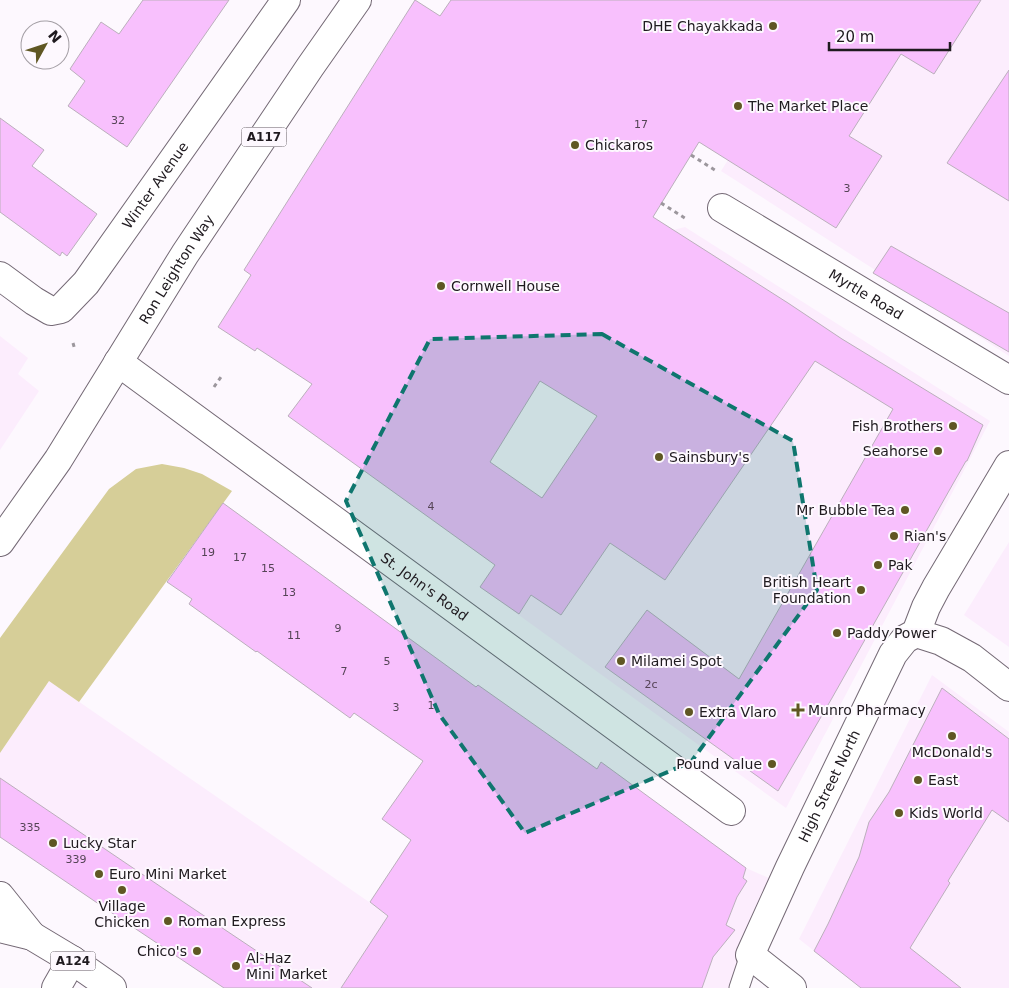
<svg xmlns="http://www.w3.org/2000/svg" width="1009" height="988" font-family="'DejaVu Sans',sans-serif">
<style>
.built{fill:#fcedfd}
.green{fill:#d6ce98}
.building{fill:#f8c0fd;stroke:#bbafbc;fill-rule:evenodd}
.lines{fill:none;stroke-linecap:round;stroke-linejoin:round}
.service-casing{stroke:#746975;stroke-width:21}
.minor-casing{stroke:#746975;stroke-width:30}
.primary-casing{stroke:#746975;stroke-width:30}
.path{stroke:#9c979d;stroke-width:3;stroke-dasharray:4 4;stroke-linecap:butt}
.service{stroke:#fff;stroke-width:19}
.minor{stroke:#fff;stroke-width:28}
.primary{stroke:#fff;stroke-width:28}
.marked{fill:#0f766e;fill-opacity:0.2;stroke:#0f766e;stroke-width:4;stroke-dasharray:10 6;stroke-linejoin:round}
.poi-dot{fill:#5f5723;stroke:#fdf8fe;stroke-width:2}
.labels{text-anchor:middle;stroke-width:4;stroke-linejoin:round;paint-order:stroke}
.number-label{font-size:11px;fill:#554456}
.shield{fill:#fdf8fe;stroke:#625d62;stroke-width:1}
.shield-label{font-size:12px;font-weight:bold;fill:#1f1a1f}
.poi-label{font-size:14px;fill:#1f1a1f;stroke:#fdf8fe;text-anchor:start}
.street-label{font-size:14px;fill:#1f1a1f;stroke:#fdf8fe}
</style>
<rect width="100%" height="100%" fill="#fdf8fe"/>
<path class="built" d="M650 0H1009V356L721 171 728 160 699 142Z
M685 227 990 421 786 808 480 587 597 416 620 314 673 230Z
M0 336 28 358 18 374 39 391 0 450Z
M1009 542V647L964 615Z
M932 675 1009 732V988H861L799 939Z
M49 681 369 902 388 916 341 988H225L0 837V753Z
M746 868 771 879 731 988H686L704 983 713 957 734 929 726 925 737 897 747 881 743 878Z"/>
<path class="green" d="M162 464 184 468 202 474 232 491 79 702 49 681 0 753V638L109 489 136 469Z"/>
<path class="building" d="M143 0H229L127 147 68 106 85 81 70 69 101 22 119 34Z
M415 0 440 16 451 0H981L934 74 901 54 849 136 882 156 836 228 699 142 653 217 788 303 842 339 983 425 967 461H966L954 482 832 698 778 791 605 667 647 610 739 679 893 409 815 361 665 580 610 543 561 615 531 595 519 614 480 587 495 565 288 416 312 384 257 348 255 351 218 327 251 275 244 270ZM540 381 597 416 542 498 490 462Z
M1009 70V201L947 163Z
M0 118 44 150 32 166 97 214 67 256 62 252 60 256 0 212Z
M891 246 1009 313V352L873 273Z
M223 503 476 687 478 685 597 769 601 762 746 868 743 878 747 881 737 897 726 925 735 930 713 957 702 988H341L388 916 370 902 411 840 382 819 423 761 354 713 350 718 257 651 256 652 189 604 192 599 167 582Z
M942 688 1009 739V822L992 810 948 881 950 883 910 948 961 988H861L814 951 828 924 859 857 869 822 889 792Z
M0 778 170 893 312 988H224L115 915 0 837Z"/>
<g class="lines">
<g class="service-casing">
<path id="service" d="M739 988 750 955"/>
</g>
<g class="minor-casing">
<g id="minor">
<path id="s1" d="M722 208 1009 380"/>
<path id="s2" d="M0 276 34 301 51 311 61 309 86 283 286 0"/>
<path id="s3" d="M118 362 731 811"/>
<path d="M916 633 941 641 972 658 1009 687"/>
<path d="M56 988 72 960"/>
<path id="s4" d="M792 988 750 955 790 867 893 654 905 639 916 633 926 607 936 588 1009 465"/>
</g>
</g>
<g class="primary-casing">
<g id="primary">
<path id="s5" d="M0 542 58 460 185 254 310 67 357 0"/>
<path d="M0 896 32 936"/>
<path d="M0 928 32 936 72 960 112 988"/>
</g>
</g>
<path class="path" d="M691 155 718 172
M661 203 688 220
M73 343 75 350
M214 387 221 377"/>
<use href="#service" class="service"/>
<use href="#minor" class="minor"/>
<use href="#primary" class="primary"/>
</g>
<path class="marked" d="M602 334 793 441 817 590 691 762 525 833 439 714 346 501 430 339Z"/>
<g class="poi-dot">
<circle cx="773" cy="26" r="5"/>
<circle cx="738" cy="106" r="5"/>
<circle cx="575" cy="145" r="5"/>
<circle cx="441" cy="286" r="5"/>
<circle cx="953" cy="426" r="5"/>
<circle cx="938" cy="451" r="5"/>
<circle cx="659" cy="457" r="5"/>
<circle cx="905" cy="510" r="5"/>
<circle cx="894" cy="536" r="5"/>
<circle cx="878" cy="565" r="5"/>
<circle cx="861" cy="590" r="5"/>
<circle cx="837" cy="633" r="5"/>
<circle cx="621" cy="661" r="5"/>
<path d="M795.5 702.5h5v5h5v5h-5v5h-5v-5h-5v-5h5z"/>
<circle cx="689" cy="712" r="5"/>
<circle cx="952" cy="736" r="5"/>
<circle cx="772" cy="764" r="5"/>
<circle cx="918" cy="780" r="5"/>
<circle cx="899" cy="813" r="5"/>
<circle cx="53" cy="843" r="5"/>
<circle cx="99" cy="874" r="5"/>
<circle cx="122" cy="890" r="5"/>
<circle cx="168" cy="921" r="5"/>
<circle cx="197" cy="951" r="5"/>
<circle cx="236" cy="966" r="5"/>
</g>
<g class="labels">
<g class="number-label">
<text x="118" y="124">32</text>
<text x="641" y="128">17</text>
<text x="847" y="192">3</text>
<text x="431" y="510">4</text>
<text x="208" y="556">19</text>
<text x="240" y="561">17</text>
<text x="268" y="572">15</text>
<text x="289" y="596">13</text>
<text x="338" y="632">9</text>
<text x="294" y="639">11</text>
<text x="387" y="665">5</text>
<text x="344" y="675">7</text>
<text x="651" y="688">2c</text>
<text x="431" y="709">1</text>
<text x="396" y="711">3</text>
<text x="30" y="831">335</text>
<text x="76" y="863">339</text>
</g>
<g class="shield">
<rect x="241.5" y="127.5" width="45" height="19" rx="4"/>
<rect x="50.5" y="951.5" width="45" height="19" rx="4"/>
</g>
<g class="shield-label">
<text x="264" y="141">A117</text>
<text x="73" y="965">A124</text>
</g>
<g class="poi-label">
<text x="763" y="31" text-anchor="end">DHE Chayakkada</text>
<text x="748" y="111">The Market Place</text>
<text x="585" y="150">Chickaros</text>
<text x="451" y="291">Cornwell House</text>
<text x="943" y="431" text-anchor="end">Fish Brothers</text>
<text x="928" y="456" text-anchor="end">Seahorse</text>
<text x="669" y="462">Sainsbury's</text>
<text x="895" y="515" text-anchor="end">Mr Bubble Tea</text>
<text x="904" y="541">Rian's</text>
<text x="888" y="570">Pak</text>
<text x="851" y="587" text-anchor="end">British Heart<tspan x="851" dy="16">Foundation</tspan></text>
<text x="847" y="638">Paddy Power</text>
<text x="631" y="666">Milamei Spot</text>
<text x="808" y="715">Munro Pharmacy</text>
<text x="699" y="717">Extra Vlaro</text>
<text x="952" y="757" text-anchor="middle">McDonald's</text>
<text x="762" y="769" text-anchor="end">Pound value</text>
<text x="928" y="785">East</text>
<text x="909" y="818">Kids World</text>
<text x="63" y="848">Lucky Star</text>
<text x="109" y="879">Euro Mini Market</text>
<text x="122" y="911" text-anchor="middle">Village<tspan x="122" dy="16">Chicken</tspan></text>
<text x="178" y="926">Roman Express</text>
<text x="187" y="956" text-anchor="end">Chico's</text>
<text x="246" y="963">Al-Haz<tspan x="246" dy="16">Mini Market</tspan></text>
</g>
<g class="street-label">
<text dy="5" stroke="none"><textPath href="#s2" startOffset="228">Winter Avenue</textPath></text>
<text dy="5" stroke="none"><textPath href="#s5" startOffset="325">Ron Leighton Way</textPath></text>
<text dy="5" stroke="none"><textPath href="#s1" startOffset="168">Myrtle Road</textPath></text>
<text dy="5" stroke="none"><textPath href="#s3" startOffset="380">St. John's Road</textPath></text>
<text dy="5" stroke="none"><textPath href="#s4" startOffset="240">High Street North</textPath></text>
</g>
</g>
<g transform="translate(45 45) rotate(50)"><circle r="24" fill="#fdf8fe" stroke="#a49fa5"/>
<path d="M0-4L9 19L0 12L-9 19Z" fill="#5f5723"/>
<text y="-8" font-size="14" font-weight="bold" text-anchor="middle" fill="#1f1a1f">N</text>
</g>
<path d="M829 42v8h121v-8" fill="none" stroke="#1f1a1f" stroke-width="2.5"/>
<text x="836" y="42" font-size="15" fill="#1f1a1f" stroke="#fdf8fe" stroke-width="4" paint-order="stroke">20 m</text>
</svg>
